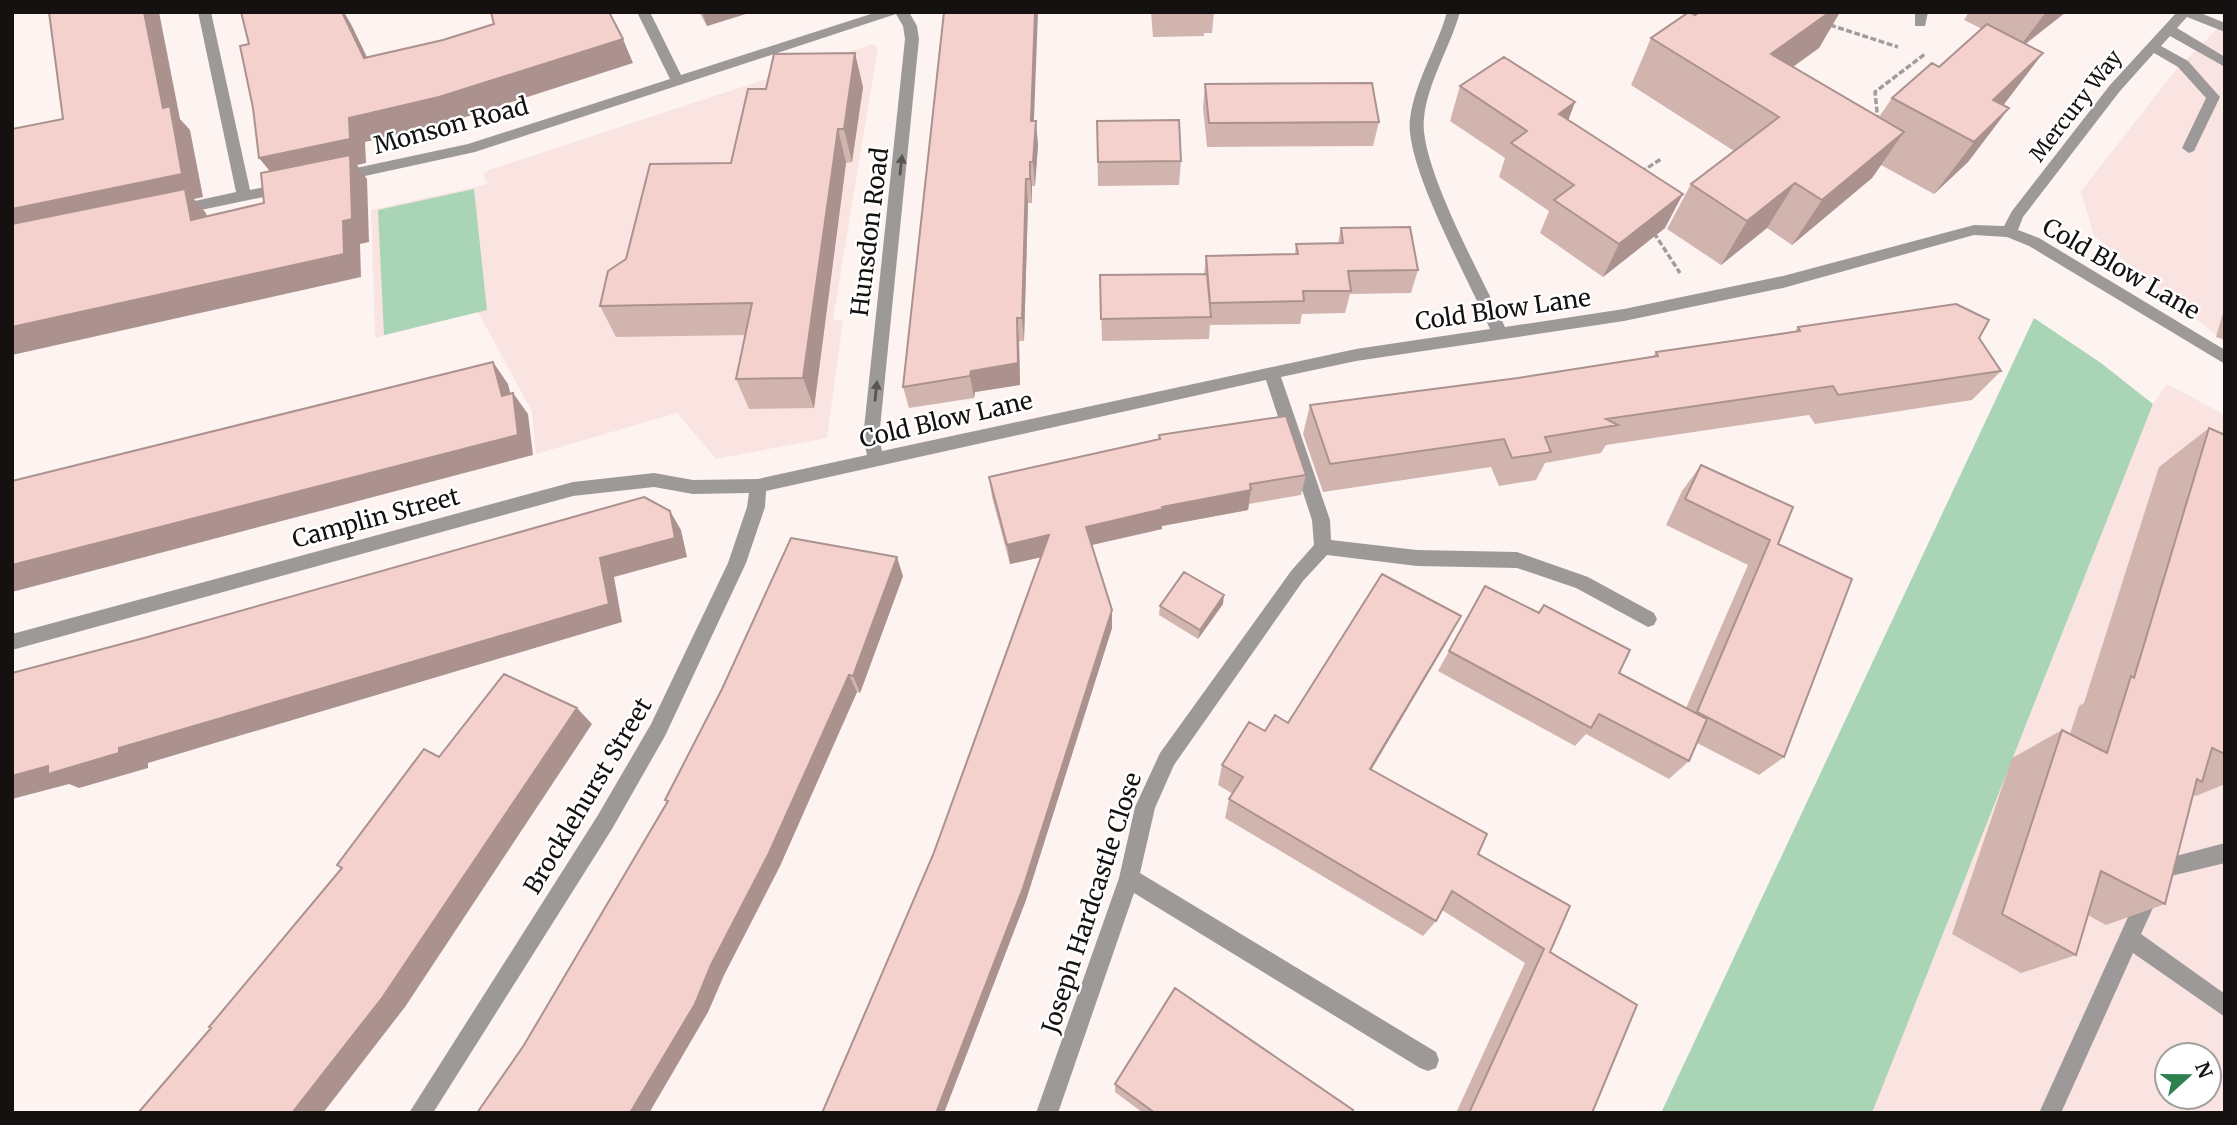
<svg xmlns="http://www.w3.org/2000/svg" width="2237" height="1125" font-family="Merriweather,serif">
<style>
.built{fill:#f9e4e1;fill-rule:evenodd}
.green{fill:#a9d4b6}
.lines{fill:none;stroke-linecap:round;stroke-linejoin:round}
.path{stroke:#a29c9a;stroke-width:3.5;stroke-dasharray:6 2.5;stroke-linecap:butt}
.minor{fill:#9e9999;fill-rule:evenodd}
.wall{fill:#d2b4af}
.shaded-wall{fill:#ab928f}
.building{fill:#f4d1cc;stroke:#ab928f;stroke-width:2}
.oneway{fill:#595554}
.labels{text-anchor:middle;stroke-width:5;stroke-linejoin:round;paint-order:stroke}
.far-street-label{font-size:21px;fill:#141110;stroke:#fff}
.street-label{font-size:24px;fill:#141110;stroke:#fff}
</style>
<rect width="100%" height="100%" fill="#fdf4f2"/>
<path class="built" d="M2225 21V342L2094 236 2081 191 2175 71Z
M873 44 878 48 833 320 843 321 827 438 716 459 677 413 536 454 532 412 478 312 375 338 371 210 488 184 483 174 489 170Z
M2167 384 2225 415V1113H1872L2153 404ZM2167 1055H2209V1097H2167Z"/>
<path class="green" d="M474 189 487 310 384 335 378 210Z
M2034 318 2101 363 2153 404 1872 1113H1661Z"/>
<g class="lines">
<path class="path" d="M1830 25 1898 47
M1878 121 1875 92 1925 54
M1641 172 1661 159
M1654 233 1680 273"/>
<path class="minor" d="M198 12H211L250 190 287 182 294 187 287 192 177 215 172 214 170 210 172 206 236 192Z
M637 12H650L681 75 877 12H909L917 26 919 39 879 438 882 451 1356 349 1490 329C1470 282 1404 165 1410 119 1415 81 1437 48 1447 12H1460C1450 48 1428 81 1424 118 1418 164 1484 281 1505 327L1624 309 1783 276 1974 225 2004 226 2012 211 2110 85 2177 12H2198L2225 23V32L2187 17 2177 28 2225 57V67L2170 36 2161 46 2188 61 2220 97 2194 151 2189 153 2182 148 2206 98 2178 67 2154 53 2120 91 2023 217 2018 230 2039 238 2225 350V364L2029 246 2007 237 1974 235 1783 288 1624 321 1356 361 1281 377 1330 520 1331 540 1417 550 1517 552 1588 577 1654 613 1657 619 1654 625 1648 627 1576 588 1517 568 1417 566 1327 555 1303 581 1174 765 1155 808 1140 873 1436 1052 1439 1060 1436 1068 1428 1071 1420 1068 1134 893 1058 1113H1036L1119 878 1135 807 1160 753 1291 571 1314 545 1312 520 1266 380 766 491 765 507 746 563 665 736 612 829 433 1113H409L598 815 651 724 728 563 747 507 749 493 693 494 654 487 573 496 12 650V634L573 482 654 473 693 480 758 479 867 455 863 438 905 39 903 26 896 14 475 152 342 181 335 176 342 171 468 144 670 79Z
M1915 12H1928L1925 26H1915Z
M2225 843V863L2167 877 2141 934 2225 994V1017L2133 953 2061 1113H2039L2153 862Z"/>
</g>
<path class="wall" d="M699 12H752L707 26Z
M1151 12H1214L1212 33H1204V36L1153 37Z
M1700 12H1840L1819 48 1793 67 1879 117 1892 98 1939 67 1982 29 1964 20 1969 12H2066L2026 44 2043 53 2003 105 2009 108 1968 162 1934 194 1881 165 1872 178 1792 245 1767 228 1721 265 1667 229 1691 184 1734 151 1631 85 1651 38Z
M1205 84 1379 122 1373 146 1207 147 1203 108Z
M1460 86 1575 102 1568 120 1665 228 1603 277 1540 233 1549 211 1499 177 1505 158 1450 121Z
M863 87 852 162 846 163 814 408 749 409 736 379 746 335 616 337 600 306 626 259 731 163Z
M1034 121 1038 145 1035 186H1032V203H1028L1024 341H1019L1020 385 975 392 974 398 909 408 903 387Z
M1097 121 1181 161 1179 185 1098 186Z
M1341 228 1418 270 1411 293 1350 294 1345 313 1302 314 1300 324 1210 325 1209 339 1102 341 1100 275 1204 274 1206 256 1295 254 1296 244 1338 243Z
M2225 306V340L2216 337Z
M1798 327 1979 338 2001 371 1972 400 1815 424 1809 415 1606 445 1601 453 1545 463 1536 480 1499 486 1491 467 1323 492 1303 434 1310 405 1518 378 1653 356 1656 352 1795 331Z
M2209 428 2225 435V784L2196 796 2193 795 2165 904 2106 925 2088 915 2076 955 2021 973 1952 934 2012 758 2062 730 2070 734 2079 706 2084 703 2159 467Z
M1159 435 1306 475 1301 495 1249 504 1248 510 1162 526V529L1092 545 1112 628 1026 900 944 1113H822L933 855 1042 557 1010 564 992 497 989 477 1159 439Z
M1701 465 1778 544 1784 757 1759 775 1697 743 1689 761 1669 779 1586 734 1575 746 1438 671 1485 586 1539 612 1544 605 1619 673 1686 708 1748 565 1666 525 1682 491Z
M903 576 860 693 857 692 780 866 724 975 708 1012 649 1113H477L524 1045 668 802 665 800Z
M1223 604 1198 639 1159 615 1160 606Z
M1448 640 1372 769 1478 854 1550 952 1592 1113H1456L1525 963 1442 910 1436 921 1423 936 1225 818 1229 799 1233 794 1218 785 1222 765 1265 731 1288 723Z
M1115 1084 1352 1113H1143L1115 1092Z"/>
<path class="shaded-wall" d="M144 12H159L180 119 190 130 203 197 194 199 206 213 212 243 12 237V209L163 108Z
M340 12H344L352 26 379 82 364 58Z
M702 12H752L707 26Z
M1035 12H1038L1033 145 1031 121Z
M1830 12H1840L1819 48 1749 98 1771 54Z
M2046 12H2066L2018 49Z
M623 39 633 63 453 121 365 142 366 163 357 165 367 179 369 242 360 244 361 277 12 355V327L344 254 278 181 259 158 349 118Z
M855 53 863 87 852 162 844 129Z
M2043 53 2002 107 1993 100Z
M1575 102 1562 137 1559 114Z
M2009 108 1968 162 1934 194 1974 142Z
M1036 121 1038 145 1035 186 1033 162Z
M838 129 846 163 814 408 803 378Z
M1904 132 1872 178 1792 245 1822 200Z
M1030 162 1032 186V203L1030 179Z
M1026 179 1028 203 1024 341 1022 318Z
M1795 183 1767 228 1721 265 1747 221Z
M1683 194 1665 228 1603 277 1619 244Z
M1017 318 1019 341 1020 385 975 392 974 398 970 376 971 371Z
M493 362 508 384 514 407 513 393 528 414 533 455 12 592V565L502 396Z
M1251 490 1248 510 1162 526V529L1087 546 1086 527 1162 507Z
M670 511 681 530 687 557 614 577 622 622 148 763V768L79 788 69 784 12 799V776L119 748 600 558Z
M1049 535 1051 555 1010 564 1007 545Z
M897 557 903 576 860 693 853 676Z
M1224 595 1223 604 1198 639 1200 630Z
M1112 610V628L1026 900 944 1113H936Z
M1461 616 1448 640 1360 788 1370 769Z
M849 675 857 692 780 866 724 975 708 1012 649 1113H630L711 965Z
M577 708 592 724 405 1007 323 1113H292Z"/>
<path class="building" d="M49 12H144L163 108 170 106 182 174 12 209V129L63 119Z
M241 12H342L364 58 443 40 494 24 491 12H609L623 39 439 97 349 118 350 139 259 158 253 108 240 46 249 44Z
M944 12H1035L1031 121H1036L1033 162H1030V179H1026L1022 318H1017L1018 363 971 371 970 376 903 387Z
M1689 12 1695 15 1700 12H1830L1771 54 1904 132 1822 200 1795 183 1747 221 1691 184 1779 117 1651 38Z
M1987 24 2043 53 1993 100 2009 108 1974 142 1892 98 1932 63 1939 67Z
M855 53 844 129H838L803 378 736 379 752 303 600 306 608 271 626 259 650 164 731 163 748 89H766L774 54Z
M1504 57 1575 102 1559 114 1683 194 1619 244 1554 200 1574 185 1511 143 1527 131 1460 86Z
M1372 83 1379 122 1209 123 1205 84Z
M1179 120 1181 161 1098 162 1097 121Z
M350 155 352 219 343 221 344 254 12 327V224L185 189 191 220 264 203 261 173Z
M1410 227 1418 270 1348 271 1351 291H1303L1304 301 1210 303 1206 256 1298 254 1296 244 1343 243 1341 228Z
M1207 274 1211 317 1101 319 1100 275Z
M1956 304 1989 320 1979 338 2001 371 1838 395 1833 386 1606 419 1618 425 1545 437 1551 452 1512 458 1504 439 1330 464 1310 405 1518 378 1658 356 1656 352 1800 331 1798 327Z
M493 362 502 396 513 393 518 435 12 565V481Z
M1286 416 1306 475 1250 484 1251 490 1162 507 1163 509 1086 527 1112 610 1023 888 936 1113H822L933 855 1049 535 1007 545 989 477 1160 439 1159 435Z
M2209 428 2225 435V754L2212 748 2202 782 2197 779 2165 904 2101 871 2076 955 2002 914 2062 730 2107 753 2131 676 2134 678Z
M1701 465 1793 507 1778 544 1852 579 1784 757 1697 712 1770 540 1685 499Z
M644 497 670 511 675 538 600 558 609 604 119 748V753L48 774V766L12 776V673L144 638Z
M791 538 897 557 853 676 849 675 769 853 711 965 695 1004 630 1113H477L524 1045 668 801 665 800 722 689Z
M1184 572 1224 595 1200 630 1160 606Z
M1382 574 1461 616 1370 769 1487 834 1478 854 1570 906 1550 952 1637 1005 1592 1113H1469L1544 949 1452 891 1436 921 1229 799 1243 777 1222 765 1249 722 1265 731 1275 715 1288 723Z
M1485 586 1539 613 1544 605 1630 650 1619 673 1707 719 1689 761 1599 714 1591 728 1449 651Z
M504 674 577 708 382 998 292 1113H138L211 1028 209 1027 342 868 337 865 424 749 439 757Z
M1175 988 1353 1110 1352 1113H1155L1115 1084Z"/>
<defs><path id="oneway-solid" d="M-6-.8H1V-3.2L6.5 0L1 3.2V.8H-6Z" transform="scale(1.75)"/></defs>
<g class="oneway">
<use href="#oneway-solid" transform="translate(901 165) rotate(-84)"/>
<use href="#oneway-solid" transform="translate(876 391) rotate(-84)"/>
</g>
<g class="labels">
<g class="far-street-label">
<text transform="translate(2076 106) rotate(-52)" y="7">Mercury Way</text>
</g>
<g class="street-label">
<text transform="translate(451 126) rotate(-15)" y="8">Monson Road</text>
<text transform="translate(870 232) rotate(-83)" y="8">Hunsdon Road</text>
<text transform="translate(2121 269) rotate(30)" y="8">Cold Blow Lane</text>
<text transform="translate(1503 310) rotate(-8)" y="8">Cold Blow Lane</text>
<text transform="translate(946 420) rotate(-13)" y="8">Cold Blow Lane</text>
<text transform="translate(376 518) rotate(-15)" y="8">Camplin Street</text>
<text transform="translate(588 796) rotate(-59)" y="8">Brocklehurst Street</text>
<text transform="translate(1092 903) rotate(-72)" y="8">Joseph Hardcastle Close</text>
</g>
</g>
<rect width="2237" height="1125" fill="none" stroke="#141110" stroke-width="28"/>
<g transform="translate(2188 1076) rotate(69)"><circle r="33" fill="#ffffff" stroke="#a1a09f" stroke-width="2"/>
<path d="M0-5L12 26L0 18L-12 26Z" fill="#2f8051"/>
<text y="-10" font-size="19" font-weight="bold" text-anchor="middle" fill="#141110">N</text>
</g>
</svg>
